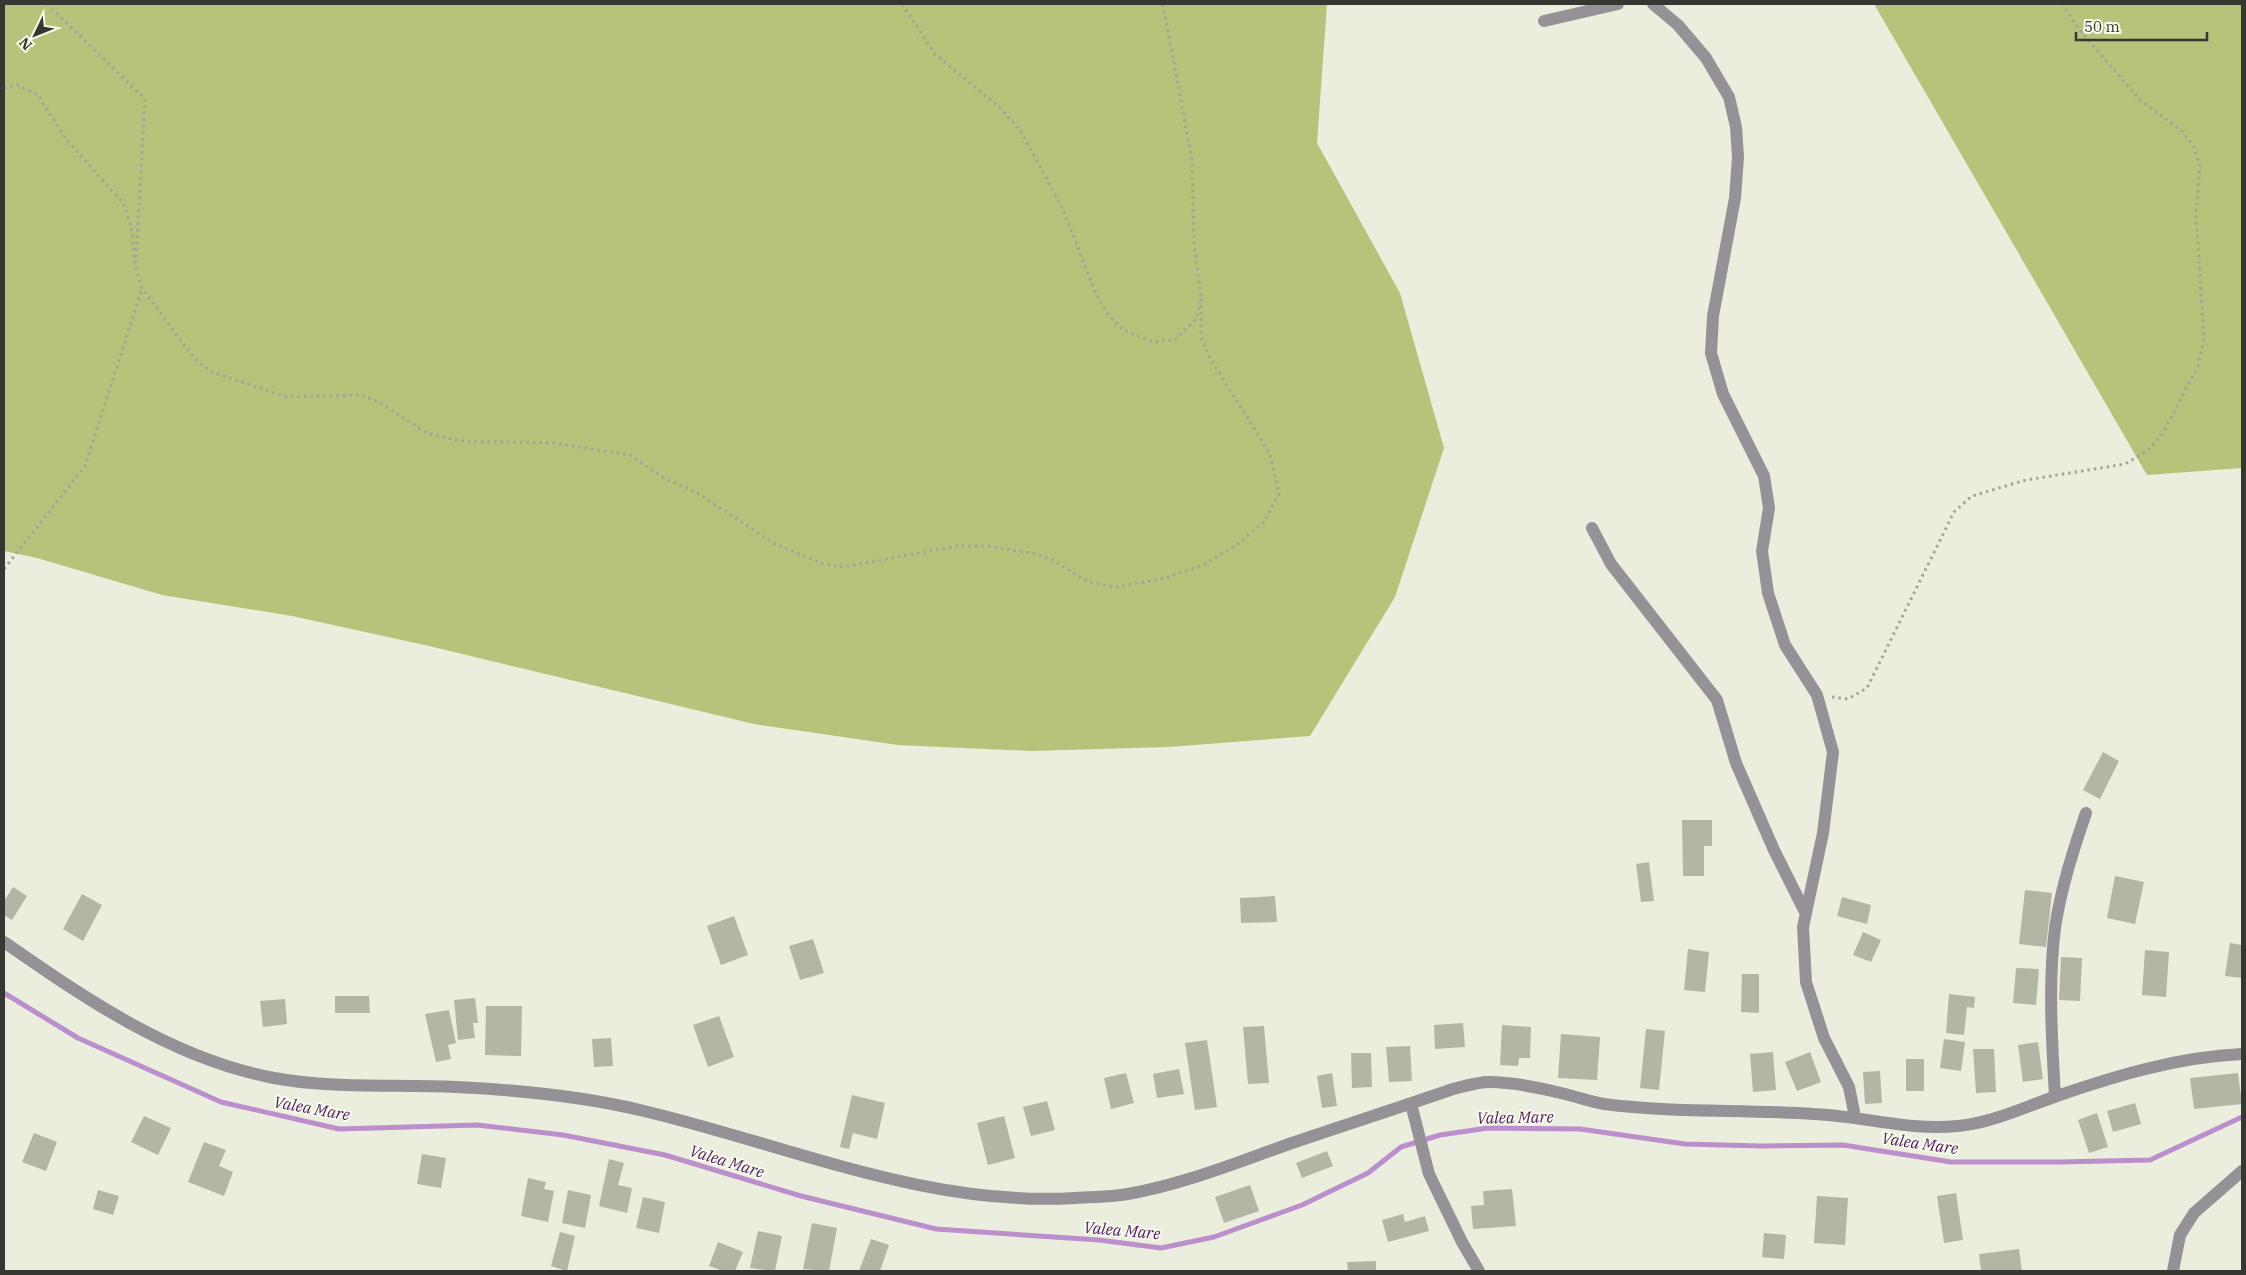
<svg xmlns="http://www.w3.org/2000/svg" width="2246" height="1275" font-family="'IBM Plex Serif',serif">
<style>
.green{fill:#b6c37b}
.lines{fill:none;stroke-linecap:round;stroke-linejoin:round}
.stream{stroke:#bb8fcd;stroke-width:5}
.building{fill:#b2b6a5}
.path{stroke:#a2a598;stroke-width:3;stroke-dasharray:2.5 4;stroke-linecap:butt}
.minor{stroke:#959197;stroke-width:12}
.labels{text-anchor:middle;stroke-width:4;stroke-linejoin:round;paint-order:stroke}
.water-label{font-size:16px;font-style:italic;fill:#511a65;stroke:#f8fceb}
</style>
<rect width="100%" height="100%" fill="#ebeedd"/>
<path class="green" d="M4 4H1327L1317 143 1400 293 1444 448 1395 597 1310 736 1169 747 1031 751 898 745 754 724 429 646 292 616 162 595 37 558 4 551Z
M1874 4H2242V468L2147 475Z"/>
<g class="lines">
<path class="stream" d="M4 993 78 1038 221 1102 339 1129 477 1125 563 1135 665 1155 801 1196 936 1229 1099 1240 1161 1248 1214 1237 1302 1205 1368 1173 1401 1147 1440 1135 1488 1128 1580 1129 1685 1144 1761 1146 1843 1145 1951 1162H2059L2150 1160 2242 1117"/>
</g>
<path class="building" d="M2103 752 2119 761 2100 799 2083 790Z
M1682 820H1712V846H1704V876H1683Z
M1649 862 1654 901 1641 902 1636 864Z
M2115 876 2144 882 2135 924 2107 918Z
M13 887 27 896 12 920 4 915V901Z
M2025 890 2052 893 2046 947 2019 944Z
M82 894 102 905 83 941 63 929Z
M1275 896 1277 922 1241 923 1240 898Z
M1842 897 1871 905 1867 924 1837 916Z
M734 916 748 955 721 965 707 926Z
M1863 932 1881 940 1871 962 1853 955Z
M813 939 824 973 800 980 789 946Z
M2230 943 2242 945V978L2225 976Z
M1688 949 1709 952 1705 992 1684 990Z
M2145 950 2169 952 2166 997 2142 995Z
M2061 957 2082 958 2080 1001 2059 1000Z
M2016 968 2039 969 2036 1005 2013 1003Z
M1742 974H1759V1013L1741 1012Z
M1949 994 1975 997 1974 1008 1967 1007 1964 1035 1946 1033Z
M335 996H369L370 1013H335Z
M475 998 478 1023H473L475 1038 458 1040 454 1000Z
M285 999 287 1024 263 1027 260 1001Z
M486 1006H522L521 1056 485 1055Z
M449 1010 456 1043 448 1045 451 1059 436 1062 425 1014Z
M719 1016 734 1057 708 1067 693 1025Z
M1463 1023 1465 1047 1435 1049 1434 1025Z
M1502 1025 1531 1027 1530 1058H1519L1518 1066 1500 1065Z
M1264 1026 1269 1083 1248 1084 1243 1027Z
M1646 1029 1665 1031 1659 1090 1640 1088Z
M1561 1034 1600 1037 1597 1080 1558 1078Z
M611 1038 613 1066 594 1067 592 1039Z
M1944 1039 1965 1042 1961 1071 1940 1068Z
M1207 1040 1217 1107 1195 1110 1185 1043Z
M2038 1042 2043 1079 2023 1082 2018 1045Z
M1410 1046 1412 1081 1389 1082 1386 1047Z
M1973 1049H1994L1996 1092 1976 1093Z
M1773 1052 1776 1090 1753 1092 1750 1054Z
M1810 1052 1821 1082 1797 1091 1785 1062Z
M1351 1053H1371L1372 1087 1352 1088Z
M1906 1059H1924V1091H1906Z
M1179 1069 1184 1094 1157 1098 1153 1074Z
M1880 1071 1882 1103 1865 1104 1863 1072Z
M1126 1073 1134 1103 1111 1109 1104 1078Z
M1332 1073 1337 1106 1322 1108 1317 1076Z
M2238 1073 2242 1104 2194 1109 2190 1078Z
M852 1095 885 1103 877 1139 853 1133 849 1149 840 1147Z
M1047 1101 1055 1130 1031 1136 1023 1107Z
M2135 1103 2141 1124 2113 1132 2107 1111Z
M2097 1113 2108 1147 2089 1153 2078 1120Z
M144 1116 171 1128 158 1155 131 1142Z
M1004 1116 1015 1158 988 1165 977 1123Z
M34 1133 57 1142 46 1171 22 1162Z
M204 1142 226 1150 219 1166 233 1172 224 1196 188 1182Z
M1327 1151 1333 1166 1302 1178 1296 1163Z
M422 1154 446 1158 441 1188 417 1184Z
M609 1159 624 1163 618 1185 632 1188 627 1213 599 1206Z
M528 1178 546 1182 544 1189 554 1191 548 1222 521 1216Z
M1250 1185 1259 1211 1224 1223 1215 1197Z
M1512 1189 1516 1226 1473 1229 1471 1206 1484 1205 1483 1191Z
M98 1190 119 1196 113 1215 93 1209Z
M568 1190 591 1195 585 1228 562 1223Z
M1956 1193 1963 1240 1944 1243 1937 1196Z
M1817 1196 1848 1198 1845 1245 1814 1243Z
M643 1197 665 1202 659 1233 636 1228Z
M1403 1214 1405 1222 1425 1216 1429 1231 1388 1242 1382 1220Z
M812 1223 837 1228 829 1271 803 1269Z
M758 1231 782 1236 775 1271 750 1268Z
M560 1232 575 1236 567 1271 551 1266Z
M1764 1233 1786 1235 1784 1259 1762 1257Z
M871 1239 889 1245 880 1271H859Z
M718 1242 743 1252 735 1271H723L709 1266Z
M2019 1249 2022 1271H1981L1979 1254Z
M1376 1261V1271H1348L1347 1262Z"/>
<g class="lines">
<path class="path" d="M47 4 145 99 136 259
M902 4 935 54 999 107 1020 130 1062 207 1096 294 1107 313 1123 330 1153 342 1176 339 1196 319 1200 302
M1163 4 1192 160 1194 245 1201 296
M4 88 17 85 38 95 66 139 123 203 131 226 136 269 142 288 194 358 212 372 286 397 360 395 379 402 427 433 460 441 553 443 630 455 664 478 696 492 775 544 823 564 843 567 957 546H988L1036 554 1053 560 1088 582 1117 587 1165 578 1201 566 1234 547 1264 522 1279 494 1270 454 1210 358 1201 337V295
M4 569 85 466 142 289
M1832 697 1848 699 1867 688 1954 512 1972 496 2026 480 2125 464 2147 451 2162 435 2198 366 2204 339 2196 214 2200 165 2193 145 2182 131 2140 100 2078 28 2062 4"/>
<path class="minor" d="M1653 4 1678 25 1706 58 1729 97 1736 127 1738 157 1735 198 1713 316 1711 353 1723 394 1764 476 1769 508 1762 551 1768 593 1785 645 1817 695 1833 752 1823 833 1803 927 1806 982 1824 1038 1849 1087 1855 1117
M1544 21 1618 4
M1592 528 1611 564 1717 700 1736 763 1774 850 1806 914
M4 942C86 999 173 1059 274 1078 334 1089 395 1084 456 1087 518 1090 583 1096 644 1111 787 1145 926 1207 1075 1198 1092 1197 1111 1197 1128 1194 1185 1184 1240 1161 1295 1142 1348 1124 1401 1107 1453 1089 1465 1086 1478 1082 1489 1082 1514 1082 1541 1088 1565 1094 1578 1097 1591 1102 1604 1104 1674 1113 1743 1109 1814 1114 1862 1116 1909 1131 1958 1126 1991 1123 2023 1108 2054 1097 2115 1076 2177 1057 2242 1054
M2055 1097C2052 1041 2048 983 2055 928 2061 888 2073 851 2086 813
M1411 1104 1429 1174 1462 1242 1479 1271
M2173 1271 2180 1235 2194 1213 2242 1171"/>
</g>
<g class="labels">
<g class="water-label">
<text transform="translate(312 1108) rotate(10)" y="6">Valea Mare</text>
<text transform="translate(1515 1117) rotate(-1)" y="6">Valea Mare</text>
<text transform="translate(1920 1143) rotate(8)" y="6">Valea Mare</text>
<text transform="translate(727 1161) rotate(17)" y="6">Valea Mare</text>
<text transform="translate(1122 1230) rotate(5)" y="6">Valea Mare</text>
</g>
</g>
<rect width="2246" height="1275" fill="none" stroke="#363731" stroke-width="10"/>
<g transform="translate(35 35) rotate(227)" stroke="#f8fceb" stroke-width="4" paint-order="stroke">
<path d="M0-4L9 19L0 12L-9 19Z" fill="#363731"/>
<text y="-8" font-size="14" font-weight="bold" text-anchor="middle" fill="#363731">N</text>
</g>
<path d="M2076 32v8h131v-8" fill="none" stroke="#363731" stroke-width="2.5"/>
<text x="2084" y="32" font-size="15" fill="#363731" stroke="#f8fceb" stroke-width="4" paint-order="stroke">50 m</text>
</svg>
